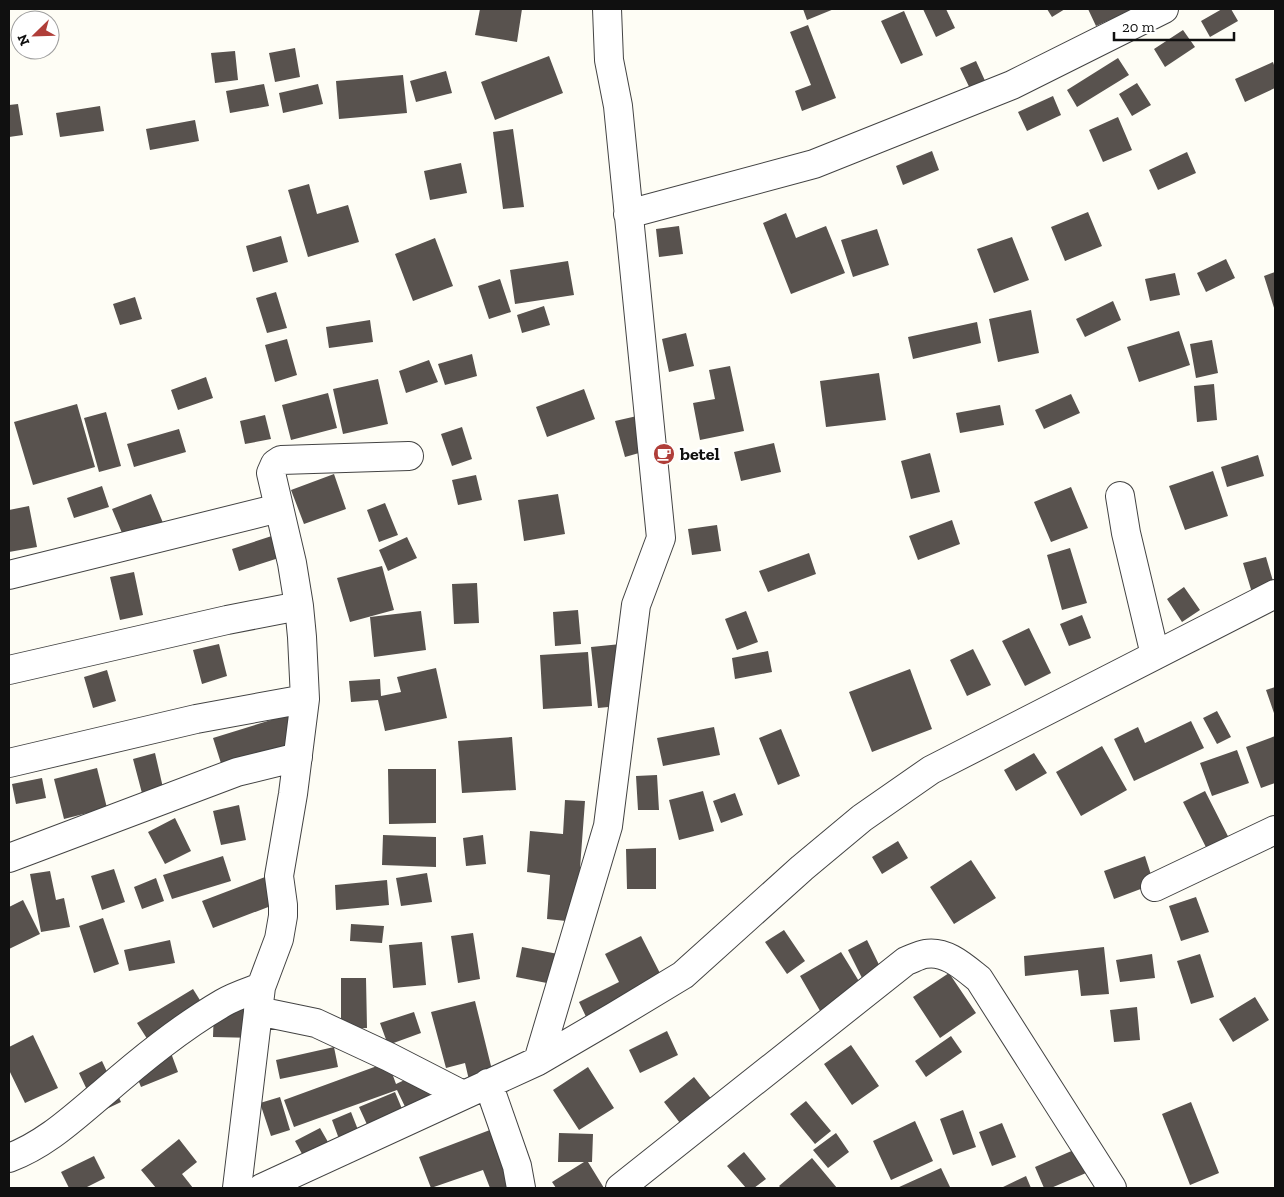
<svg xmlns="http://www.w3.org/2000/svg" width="1284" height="1197" font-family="'Zilla Slab',serif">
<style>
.building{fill:#58524e}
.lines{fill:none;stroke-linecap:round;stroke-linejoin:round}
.street-casing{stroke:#434343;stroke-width:30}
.street{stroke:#fff;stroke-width:28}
.labels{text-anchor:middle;stroke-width:5;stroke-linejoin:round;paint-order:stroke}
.poi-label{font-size:18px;font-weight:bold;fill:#101010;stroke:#fff;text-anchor:start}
</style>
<rect width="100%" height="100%" fill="#fefdf5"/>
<path class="building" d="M480 9H522L517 42 475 35Z
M803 9H834L807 20Z
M923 9H946L955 28 936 37Z
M1047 9H1065L1052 17Z
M1088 9H1134L1096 26Z
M1222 9H1231L1238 21 1210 37 1201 21Z
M904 11 923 55 901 64 881 21Z
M808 25 836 98 802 111 795 91 811 85 790 32Z
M1183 30 1195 47 1165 67 1154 49Z
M295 48 300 77 275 82 269 53Z
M235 51 238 80 215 83 211 53Z
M549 56 563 93 495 120 481 82Z
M1118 58 1129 75 1077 107 1067 90Z
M976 61 992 96 977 103 960 68Z
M1273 62 1275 68V88L1245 102 1235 79Z
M446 71 452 93 416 102 410 81Z
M403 75 407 113 339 119 336 81Z
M1137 83 1151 105 1132 116 1119 94Z
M264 84 269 106 230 113 226 91Z
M318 84 323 104 283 113 279 93Z
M1053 96 1061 115 1027 131 1018 112Z
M18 104 23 135 9 137V105Z
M100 106 104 131 60 137 56 113Z
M1118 117 1132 150 1103 162 1089 130Z
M195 120 199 141 150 150 146 129Z
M513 129 524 207 503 209 493 132Z
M932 151 939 170 903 185 896 166Z
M1187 152 1196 173 1158 190 1149 170Z
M461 163 467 193 430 200 424 171Z
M309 184 317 214 348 205 359 242 308 257 288 190Z
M1088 212 1102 246 1065 261 1051 227Z
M786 213 796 238 826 226 845 273 791 294 763 223Z
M679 226 683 254 659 257 656 229Z
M877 229 889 265 853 277 841 240Z
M281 236 288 262 253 272 246 246Z
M1012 237 1029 280 994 293 977 249Z
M435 238 453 286 413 301 395 254Z
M1226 259 1235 278 1206 292 1197 273Z
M568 261 574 295 515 304 510 270Z
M1275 272V311L1264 276Z
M1175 273 1180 295 1150 301 1145 279Z
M500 279 511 312 489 319 478 286Z
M276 292 287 328 267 333 256 298Z
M135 297 142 319 120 325 113 304Z
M1113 301 1121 320 1085 337 1076 319Z
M544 306 550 325 522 333 517 315Z
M1031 310 1039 353 998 362 989 319Z
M370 320 373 342 329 348 326 327Z
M977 322 981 343 913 359 908 337Z
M1179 331 1190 365 1139 382 1127 347Z
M686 333 694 366 669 372 662 339Z
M287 339 297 375 275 382 265 345Z
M1212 340 1218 373 1196 378 1190 344Z
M472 354 477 376 445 385 438 364Z
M429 360 438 382 406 393 399 371Z
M730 366 744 431 700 440 693 403 715 399 709 370Z
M879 373 886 420 826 427 820 381Z
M206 377 213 398 178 410 171 390Z
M378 379 388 424 343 434 333 389Z
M1214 384 1217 420 1197 422 1194 386Z
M584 389 595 419 547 437 536 407Z
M328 393 337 428 291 440 282 405Z
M1071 394 1080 413 1044 429 1035 410Z
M77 404 95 467 33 485 14 422Z
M1000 405 1004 425 960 433 956 413Z
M106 412 121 466 99 472 84 418Z
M265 415 271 439 245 444 240 421Z
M637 416 646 451 625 457 615 421Z
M462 427 472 459 452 466 441 434Z
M179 429 186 452 134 467 127 444Z
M774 443 781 472 741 481 734 452Z
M930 453 940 492 911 499 901 461Z
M1258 455 1264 476 1227 487 1221 467Z
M1213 471 1228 516 1185 530 1169 486Z
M334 474 346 509 304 524 291 490Z
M476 475 482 500 458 505 452 480Z
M102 486 109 507 74 518 67 498Z
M1071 487 1088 528 1051 542 1034 502Z
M151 494 171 542 132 557 112 509Z
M558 494 565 534 524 541 518 500Z
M385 503 398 535 379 542 367 510Z
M29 506 37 547 9 552V510Z
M952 520 960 544 918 560 909 536Z
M717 525 721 551 692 555 688 529Z
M281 533 288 555 239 571 232 549Z
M407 537 417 558 388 571 379 550Z
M1070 548 1087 603 1062 610 1047 555Z
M809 553 816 574 768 592 759 571Z
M1266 557 1275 588 1253 596 1243 563Z
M382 566 394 610 350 622 337 578Z
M134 572 143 615 120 620 110 577Z
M477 583 479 623 454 624 452 584Z
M1184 587 1200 610 1182 622 1167 599Z
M578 610 581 644 555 646 553 612Z
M421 611 426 650 374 657 370 617Z
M746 611 758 642 737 650 725 619Z
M1082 615 1091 638 1069 646 1060 624Z
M1029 628 1051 673 1025 686 1002 641Z
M219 644 227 676 202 684 193 650Z
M621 644 629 705 598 708 591 647Z
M973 649 991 685 967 696 950 660Z
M768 651 772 672 735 679 732 658Z
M588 652 592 706 543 709 540 655Z
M436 668 447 718 385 731 378 700 351 702 349 681 380 679 381 696 401 692 397 677Z
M910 669 932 729 872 752 849 692Z
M107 670 116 701 93 708 84 677Z
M1275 687V716L1266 690Z
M1217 711 1231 737 1217 744 1203 718Z
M297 712 306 740 225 776 213 738Z
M1191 721 1204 748 1134 781 1114 739 1138 727 1145 743Z
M714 727 720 755 663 766 657 738Z
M781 729 800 776 778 785 759 738Z
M1275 736V783L1261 788 1246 747Z
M512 737 516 790 462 793 458 741Z
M1102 746 1127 790 1081 816 1056 772Z
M1237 750 1249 783 1212 796 1200 763Z
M155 753 164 792 143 797 133 759Z
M1034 753 1047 773 1016 791 1004 770Z
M97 768 107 808 64 819 54 779Z
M388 769H436V823L389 824Z
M657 775 659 810H638L636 776Z
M42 778 46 798 16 804 12 784Z
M703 791 714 831 679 840 669 800Z
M1205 791 1235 850 1213 861 1183 802Z
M735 793 743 815 721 823 713 801Z
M565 800 585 801 576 922 547 919 550 875 527 872 530 831 563 834Z
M239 805 246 840 221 845 213 811Z
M175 818 191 851 165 864 148 832Z
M383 835 436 837V867L382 865Z
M483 835 486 864 466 866 463 838Z
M898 841 908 858 882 874 872 857Z
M656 848V889H627L626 849Z
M223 856 231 881 172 899 163 875Z
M1145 856 1154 884 1114 899 1104 871Z
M971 860 996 898 954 924 930 887Z
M114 869 125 902 102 910 91 876Z
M50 871 56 900 64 898 70 927 41 932 30 874Z
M427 873 432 902 401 906 396 878Z
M265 877 276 904 213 928 202 901Z
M156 878 164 901 142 909 134 887Z
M387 880 389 905 336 910 335 885Z
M1196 897 1209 932 1181 941 1169 906Z
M23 900 40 934 9 949V907Z
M103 918 119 964 94 973 79 926Z
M351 924 384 926 382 943 350 941Z
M784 930 805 961 787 974 765 942Z
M473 933 480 979 458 983 451 936Z
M641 936 666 985 589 1023 579 1002 619 982 605 954Z
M170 940 175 963 129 971 124 950Z
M867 940 884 975 865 984 848 950Z
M422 942 426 985 393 988 389 945Z
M522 947 558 954 552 984 516 977Z
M1104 947 1109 994 1081 996 1078 970 1025 976 1024 956Z
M841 952 865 991 823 1016 800 976Z
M1152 954 1155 978 1120 982 1116 960Z
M1200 954 1214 997 1191 1004 1177 961Z
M949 973 976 1013 940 1038 913 997Z
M341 978H366L367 1028 341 1029Z
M193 989 208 1013 153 1048 137 1023Z
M1255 997 1269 1020 1233 1042 1219 1019Z
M475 1001 493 1074 469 1080 465 1063 446 1068 431 1012Z
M1137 1007 1140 1040 1114 1042 1110 1010Z
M214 1008 258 1009V1038L213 1037Z
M414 1012 421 1033 388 1045 380 1023Z
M667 1031 678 1055 640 1073 629 1050Z
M33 1035 58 1088 25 1103 9 1070V1047Z
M951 1036 962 1052 926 1077 915 1061Z
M851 1045 879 1086 852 1105 824 1064Z
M334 1047 338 1067 280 1079 276 1060Z
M171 1053 178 1072 141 1087 133 1067Z
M102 1061 121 1102 98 1113 79 1073Z
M388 1062 396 1084 428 1069 442 1100 409 1115 397 1090 294 1127 284 1100Z
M588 1067 614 1108 579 1130 553 1090Z
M694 1077 717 1106 686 1131 664 1102Z
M395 1092 405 1116 370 1131 359 1107Z
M280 1097 290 1130 271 1136 260 1103Z
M806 1101 831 1131 815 1144 790 1114Z
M1191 1102 1219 1173 1190 1185 1162 1114Z
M963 1110 976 1147 953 1155 940 1119Z
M351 1112 362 1140 342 1147 332 1120Z
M915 1121 933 1161 891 1180 873 1141Z
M1002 1123 1016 1157 992 1166 979 1132Z
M503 1125 527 1188H490L483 1170 431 1188 419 1157Z
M320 1128 332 1149 307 1163 295 1141Z
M559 1133 593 1134 592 1162H588L604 1188H556L552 1182 584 1162H558Z
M836 1133 849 1152 828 1168 813 1150Z
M179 1139 197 1162 182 1174 193 1188H156L141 1170Z
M1076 1149 1086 1173 1051 1188H1044L1035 1167Z
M744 1152 766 1179 754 1188H746L727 1166Z
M94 1156 105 1178 85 1188H69L61 1172Z
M812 1158 837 1188H781L779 1186Z
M941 1168 950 1187 948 1188H897Z
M1026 1176 1031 1188H1001Z"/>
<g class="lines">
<g class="street-casing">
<path id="street" d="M628 214 814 164 1012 85 1164 9
M1120 496 1126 533 1155 655
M9 575 279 508
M9 670 227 620 299 606
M9 763 196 719 305 699
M9 858 237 772 298 757
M1155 887 1275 830
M258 1011 316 1023 389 1057 463 1095
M538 1061 608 826 636 605 661 538 618 106 609 60 607 9
M488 1083 517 1166 521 1188
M9 1158C46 1144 73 1118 103 1093 140 1061 180 1028 223 1003 235 996 248 992 261 987
M237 1188 261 987 279 939 283 916V905L279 876 293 794 305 699 302 637 299 606 292 563 271 473 275 464 281 460 409 456
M262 1188 538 1061 615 1016 683 975 802 868 862 818 931 770 1275 594
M620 1188 906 961C912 959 919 955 925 954 946 950 964 967 979 979L1112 1188"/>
</g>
<use href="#street" class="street"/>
</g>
<defs>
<g id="cafe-disc" transform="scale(1.125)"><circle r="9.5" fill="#b03e39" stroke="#fff"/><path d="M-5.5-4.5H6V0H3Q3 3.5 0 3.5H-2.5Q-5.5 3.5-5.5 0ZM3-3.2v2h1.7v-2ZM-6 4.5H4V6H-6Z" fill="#fff"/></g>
</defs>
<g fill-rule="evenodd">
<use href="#cafe-disc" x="664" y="454"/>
</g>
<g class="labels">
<g class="poi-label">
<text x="680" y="460">betel</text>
</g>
</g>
<rect width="1284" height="1197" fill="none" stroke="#101010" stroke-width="20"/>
<g transform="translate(35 35) rotate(247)"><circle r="24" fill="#ffffff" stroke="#9f9f9f"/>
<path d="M0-4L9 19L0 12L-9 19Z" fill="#b03e39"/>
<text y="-8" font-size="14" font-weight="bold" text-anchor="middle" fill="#101010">N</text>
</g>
<path d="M1114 32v8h120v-8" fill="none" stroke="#101010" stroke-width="2.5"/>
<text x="1122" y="32" font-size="15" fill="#101010" stroke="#ffffff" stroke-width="4" paint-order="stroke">20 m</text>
</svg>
